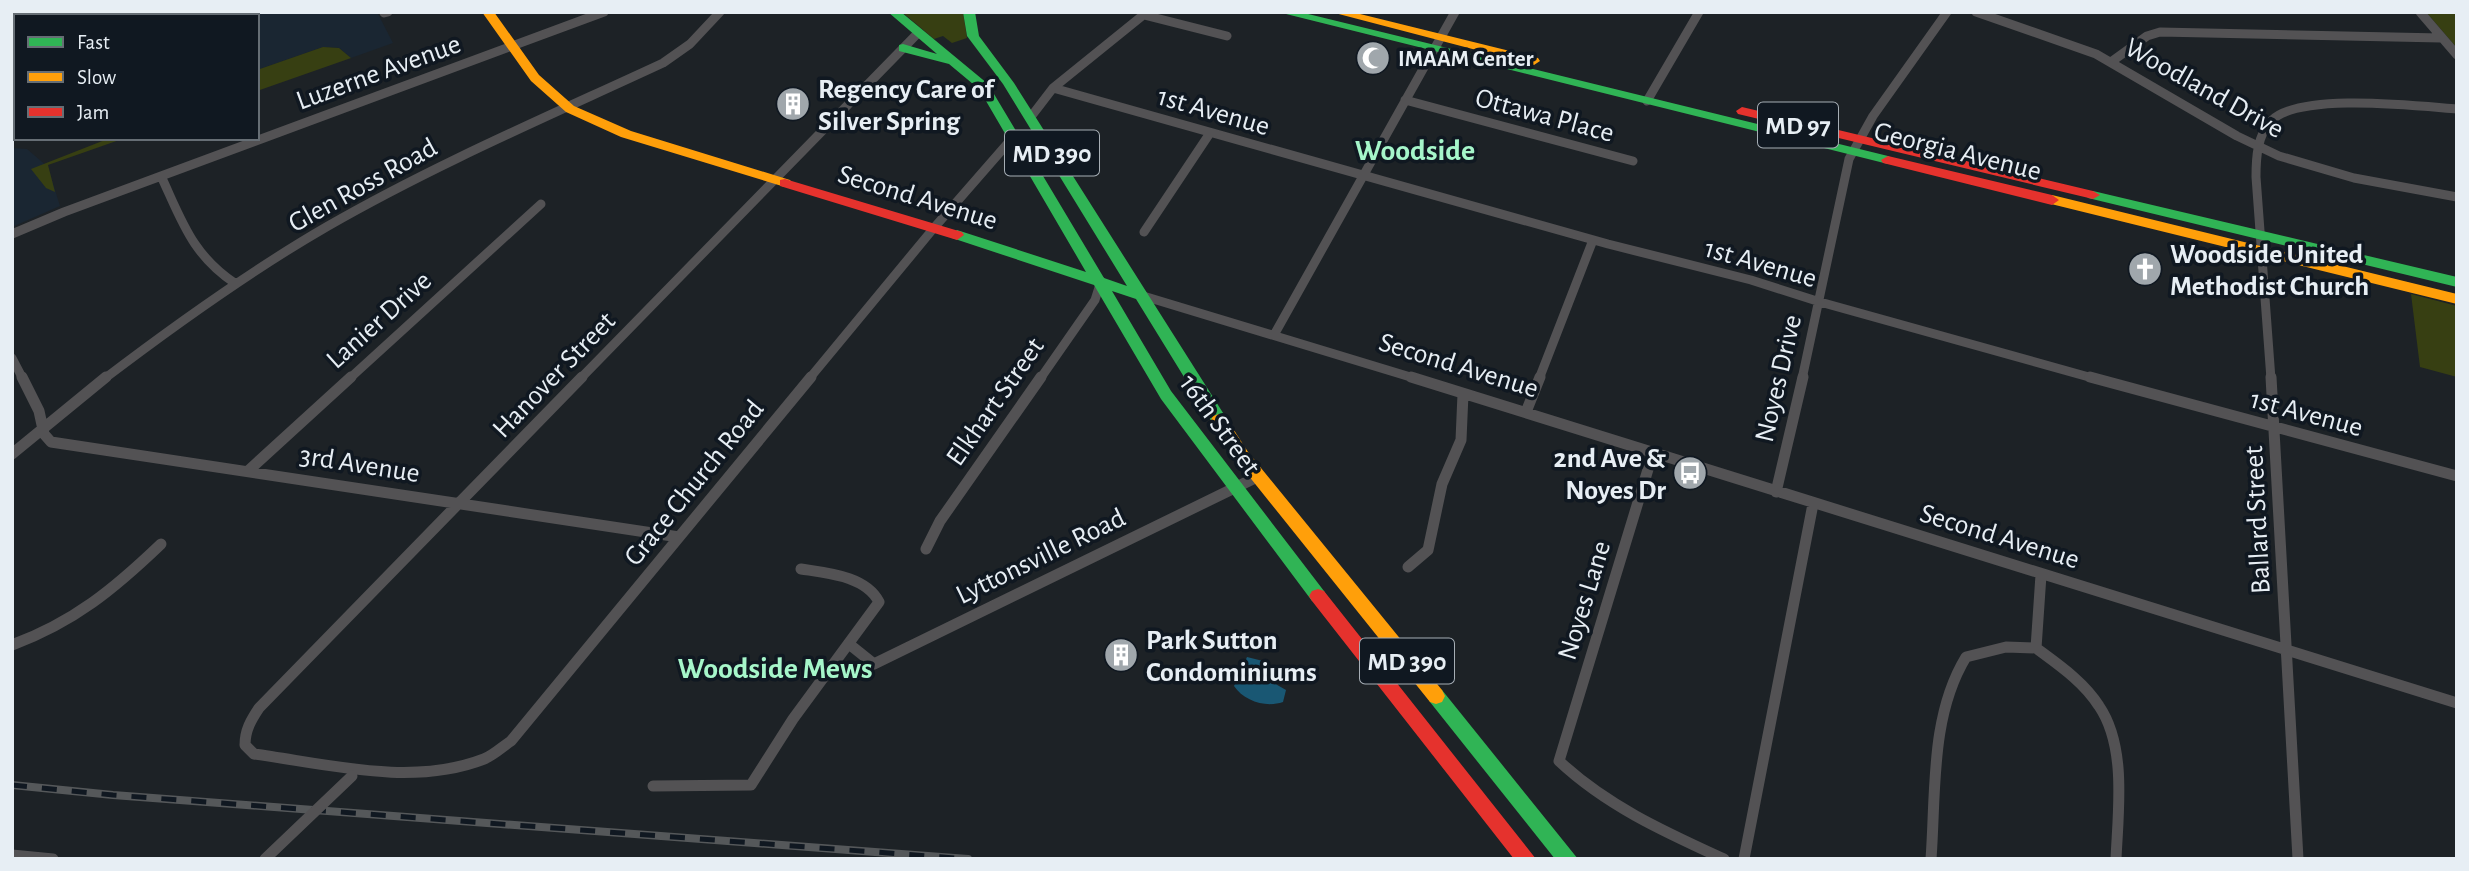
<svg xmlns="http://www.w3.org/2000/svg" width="2469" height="871" font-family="'Alegreya Sans',sans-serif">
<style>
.built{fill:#1a2632}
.green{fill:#373f12}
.water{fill:#195773}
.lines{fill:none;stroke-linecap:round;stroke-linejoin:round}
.street-far1{stroke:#535254;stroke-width:9}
.street{stroke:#535254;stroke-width:11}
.fast{fill:#30b455;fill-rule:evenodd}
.slow{fill:#ff9f0a;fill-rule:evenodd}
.jam{fill:#e5322d;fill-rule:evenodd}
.rail-casing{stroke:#55585a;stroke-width:8}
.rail{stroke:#101821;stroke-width:5;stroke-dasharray:15;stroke-linecap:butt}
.street-bridge{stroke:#535254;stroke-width:11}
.labels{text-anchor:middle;stroke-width:7;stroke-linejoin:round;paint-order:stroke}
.far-poi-label{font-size:23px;font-weight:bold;fill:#e7eef4;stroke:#101821;text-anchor:start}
.shield{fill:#101821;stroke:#a6aeb5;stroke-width:2}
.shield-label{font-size:26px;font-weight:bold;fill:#e7eef4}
.street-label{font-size:28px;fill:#e7eef4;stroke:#101821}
.poi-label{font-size:28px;font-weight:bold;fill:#e7eef4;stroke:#101821;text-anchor:start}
.neighbourhood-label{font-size:30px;font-weight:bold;fill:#a6f6ca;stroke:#101821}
</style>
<rect width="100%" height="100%" fill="#1d2226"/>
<path class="built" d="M58 12H377L393 43 351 58 339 48 323 47 257 70V16H52Z
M12 148 27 149 48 167 60 206 12 227Z"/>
<path class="green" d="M902 12H963L967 38 952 43 943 36 934 39Z
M2426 12H2457V48Z
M323 47 339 48 351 58 257 91V70Z
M110 138H125L48 165 55 192 46 188 31 169Z
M2411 294 2457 306V377L2420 367Z"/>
<path class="water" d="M1247 657 1263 661 1272 682 1286 690 1283 702C1266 708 1244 701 1234 686Z"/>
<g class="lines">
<path class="street-far1" d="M1976 12 2096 54 2237 136 2279 156 2354 178 2457 197
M2420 12 2457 55
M384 13 388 12
M1144 15 1227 36
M2111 62 2147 36 2160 32 2441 38
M1053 88 1608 244 1751 280 1820 302 2096 379
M1405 100 1633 161
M1647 101 1699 12
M1030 118 1053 88 1147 12
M161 176C182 221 192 255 236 284
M1144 232 1210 133
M12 234 64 212 604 12
M1140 295 1417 379
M1274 335 1455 12
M12 358 23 379
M104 379C175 325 250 271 328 226 436 164 551 115 663 63L690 44 720 12
M349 379 541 204
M580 379 917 34
M809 379 933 229 1015 135
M1040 379 1095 300 1101 281
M1539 379 1593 240
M1802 379 1849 159 1873 116 1947 12
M2271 379 2256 177C2256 158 2257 136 2271 121 2299 92 2417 106 2457 109"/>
<path class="street" d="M22 377 39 411 44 434 51 442 679 537
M582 377 259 708C251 720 245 730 245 745L254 754C327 764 412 787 484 759 494 755 502 747 511 741L811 377
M1411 377 2457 703
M2090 377 2457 476
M2271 377 2298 859
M1526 412 1540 377
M1653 453 1559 761C1607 806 1665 832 1724 859
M12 454 106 377
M248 471 351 377
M1776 492 1803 377
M926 549 940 521 1041 377
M1408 567 1428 550 1442 484 1461 440 1463 394
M849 644 874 664 1257 477
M12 645C74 622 114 589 161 544
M2036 648C2059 665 2084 682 2099 706 2127 747 2118 812 2116 859
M653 786 751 785 793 719 879 602C866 576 827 573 801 569
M12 855 53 859
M1744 859 1813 504
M1931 859C1936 792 1930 716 1966 657L2006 647 2036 648 2041 575"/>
<path class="fast" d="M888 12H901L988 84 1104 278 1127 286 1003 84 967 36 963 12H975L979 36 1014 83 1225 416 1227 420 1225 424H1213L1136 299 1112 291 1171 391 1324 591 1327 596 1324 601 1318 603 1312 601 1161 399 1094 285 952 238 950 235 957 230 1086 272 979 89 949 64 899 51V45L903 44 937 54Z
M1278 12H1300L1888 156 1895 160 1888 164Z
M2093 191 2457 277V287L2088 198 2086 195Z
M1436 688 1442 690 1578 859H1555L1430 702 1427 696 1430 690Z"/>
<path class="slow" d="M42 12H56L52 16H38Z
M482 12H494L539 75 574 106 631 131 790 180 792 183 785 187 621 137 566 112 531 81Z
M1331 12H1352L1538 58 1540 61 1534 65Z
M2052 195 2457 294V304L2047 203 2045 200 2047 197Z
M1219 414 1225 416 1248 452 1442 690 1445 696 1442 702 1436 704 1430 702 1236 460 1211 420 1213 416Z"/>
<path class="jam" d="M16 28V37L12 38V29Z
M1742 107 2093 191 2100 195 2093 199 1738 114 1736 111Z
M1888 156 2052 195 2059 200 2052 205 1883 163 1881 160Z
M785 179 962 232 964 235 957 240 780 186V180Z
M1318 589 1324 591 1536 859H1514L1312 601 1309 596 1312 591Z"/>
<g class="rail-casing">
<path id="rail" d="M12 785 113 795 968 859"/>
</g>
<use href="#rail" class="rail"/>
<path class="street-bridge" d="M265 859 352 776"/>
</g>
<defs>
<g id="mosque-disc" transform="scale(1.75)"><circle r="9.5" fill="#a0a7ac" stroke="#101821"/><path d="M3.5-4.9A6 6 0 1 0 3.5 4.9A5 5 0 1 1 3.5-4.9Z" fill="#fff"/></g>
<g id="building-disc" transform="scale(1.75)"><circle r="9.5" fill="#a0a7ac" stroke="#101821"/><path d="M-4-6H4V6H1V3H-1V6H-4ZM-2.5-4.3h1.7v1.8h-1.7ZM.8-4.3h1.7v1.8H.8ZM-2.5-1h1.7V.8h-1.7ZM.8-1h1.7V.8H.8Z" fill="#fff"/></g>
<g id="church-disc" transform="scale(1.75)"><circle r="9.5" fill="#a0a7ac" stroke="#101821"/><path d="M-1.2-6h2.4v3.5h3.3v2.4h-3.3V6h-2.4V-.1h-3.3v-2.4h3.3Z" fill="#fff"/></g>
<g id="bus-disc" transform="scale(1.75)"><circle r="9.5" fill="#a0a7ac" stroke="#101821"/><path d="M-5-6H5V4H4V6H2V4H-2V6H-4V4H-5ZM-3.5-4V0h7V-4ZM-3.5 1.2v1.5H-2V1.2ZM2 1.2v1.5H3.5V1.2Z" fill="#fff"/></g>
</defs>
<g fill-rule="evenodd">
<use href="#mosque-disc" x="1373" y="58"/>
<use href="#building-disc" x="793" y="104"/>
<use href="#church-disc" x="2145" y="269"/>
<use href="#bus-disc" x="1690" y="473"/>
<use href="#building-disc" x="1121" y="655"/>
</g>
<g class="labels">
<g class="far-poi-label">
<text x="1398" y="66">IMAAM Center</text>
</g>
<g class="shield">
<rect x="1758" y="102.5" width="80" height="45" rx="5"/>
<rect x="1005" y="130.5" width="94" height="45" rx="5"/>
<rect x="1360" y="638.5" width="94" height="45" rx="5"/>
</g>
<g class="shield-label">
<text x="1798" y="134">MD 97</text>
<text x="1052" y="162">MD 390</text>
<text x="1407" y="670">MD 390</text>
</g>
<g class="street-label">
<text transform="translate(378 71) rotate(-20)" y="10">Luzerne Avenue</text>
<text transform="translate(2205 87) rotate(29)" y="10">Woodland Drive</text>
<text transform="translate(1214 110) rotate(16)" y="10">1st Avenue</text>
<text transform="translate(1545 114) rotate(15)" y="10">Ottawa Place</text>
<text transform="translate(1958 150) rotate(14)" y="10">Georgia Avenue</text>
<text transform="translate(362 184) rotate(-29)" y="10">Glen Ross Road</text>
<text transform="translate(918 196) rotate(17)" y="10">Second Avenue</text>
<text transform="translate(1761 262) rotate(16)" y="10">1st Avenue</text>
<text transform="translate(378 319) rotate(-42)" y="10">Lanier Drive</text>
<text transform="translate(1459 364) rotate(17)" y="10">Second Avenue</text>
<text transform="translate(553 374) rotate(-46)" y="10">Hanover Street</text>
<text transform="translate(1777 378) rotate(-77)" y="10">Noyes Drive</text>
<text transform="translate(994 401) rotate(-55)" y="10">Elkhart Street</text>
<text transform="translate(2307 412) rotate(15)" y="10">1st Avenue</text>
<text transform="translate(1221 424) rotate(54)" y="10">16th Street</text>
<text transform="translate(360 463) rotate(9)" y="10">3rd Avenue</text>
<text transform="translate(693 482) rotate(-51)" y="10">Grace Church Road</text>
<text transform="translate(2256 520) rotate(-93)" y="10">Ballard Street</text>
<text transform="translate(2000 535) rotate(17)" y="10">Second Avenue</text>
<text transform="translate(1040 555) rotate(-26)" y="10">Lyttonsville Road</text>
<text transform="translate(1583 600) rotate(-73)" y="10">Noyes Lane</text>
</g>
<g class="poi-label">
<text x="818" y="98">Regency Care of<tspan x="818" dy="32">Silver Spring</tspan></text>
<text x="2170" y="263">Woodside United<tspan x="2170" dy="32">Methodist Church</tspan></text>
<text x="1666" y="467" text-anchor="end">2nd Ave &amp;<tspan x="1666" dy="32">Noyes Dr</tspan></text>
<text x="1146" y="649">Park Sutton<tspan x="1146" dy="32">Condominiums</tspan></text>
</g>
<g class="neighbourhood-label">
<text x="1415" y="160">Woodside</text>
<text x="775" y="678">Woodside Mews</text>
</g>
</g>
<rect width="2469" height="871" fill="none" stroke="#e7eef4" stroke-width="28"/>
<rect x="14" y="14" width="245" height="126" fill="#101821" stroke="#666e75" stroke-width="2"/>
<rect x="28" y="37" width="35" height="10" fill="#30b455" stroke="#666e75" stroke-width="2"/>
<text x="77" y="49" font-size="21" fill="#e7eef4">Fast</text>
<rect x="28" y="72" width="35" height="10" fill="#ff9f0a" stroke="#666e75" stroke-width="2"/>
<text x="77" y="84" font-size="21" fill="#e7eef4">Slow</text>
<rect x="28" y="107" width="35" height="10" fill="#e5322d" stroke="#666e75" stroke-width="2"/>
<text x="77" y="119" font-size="21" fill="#e7eef4">Jam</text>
</svg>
